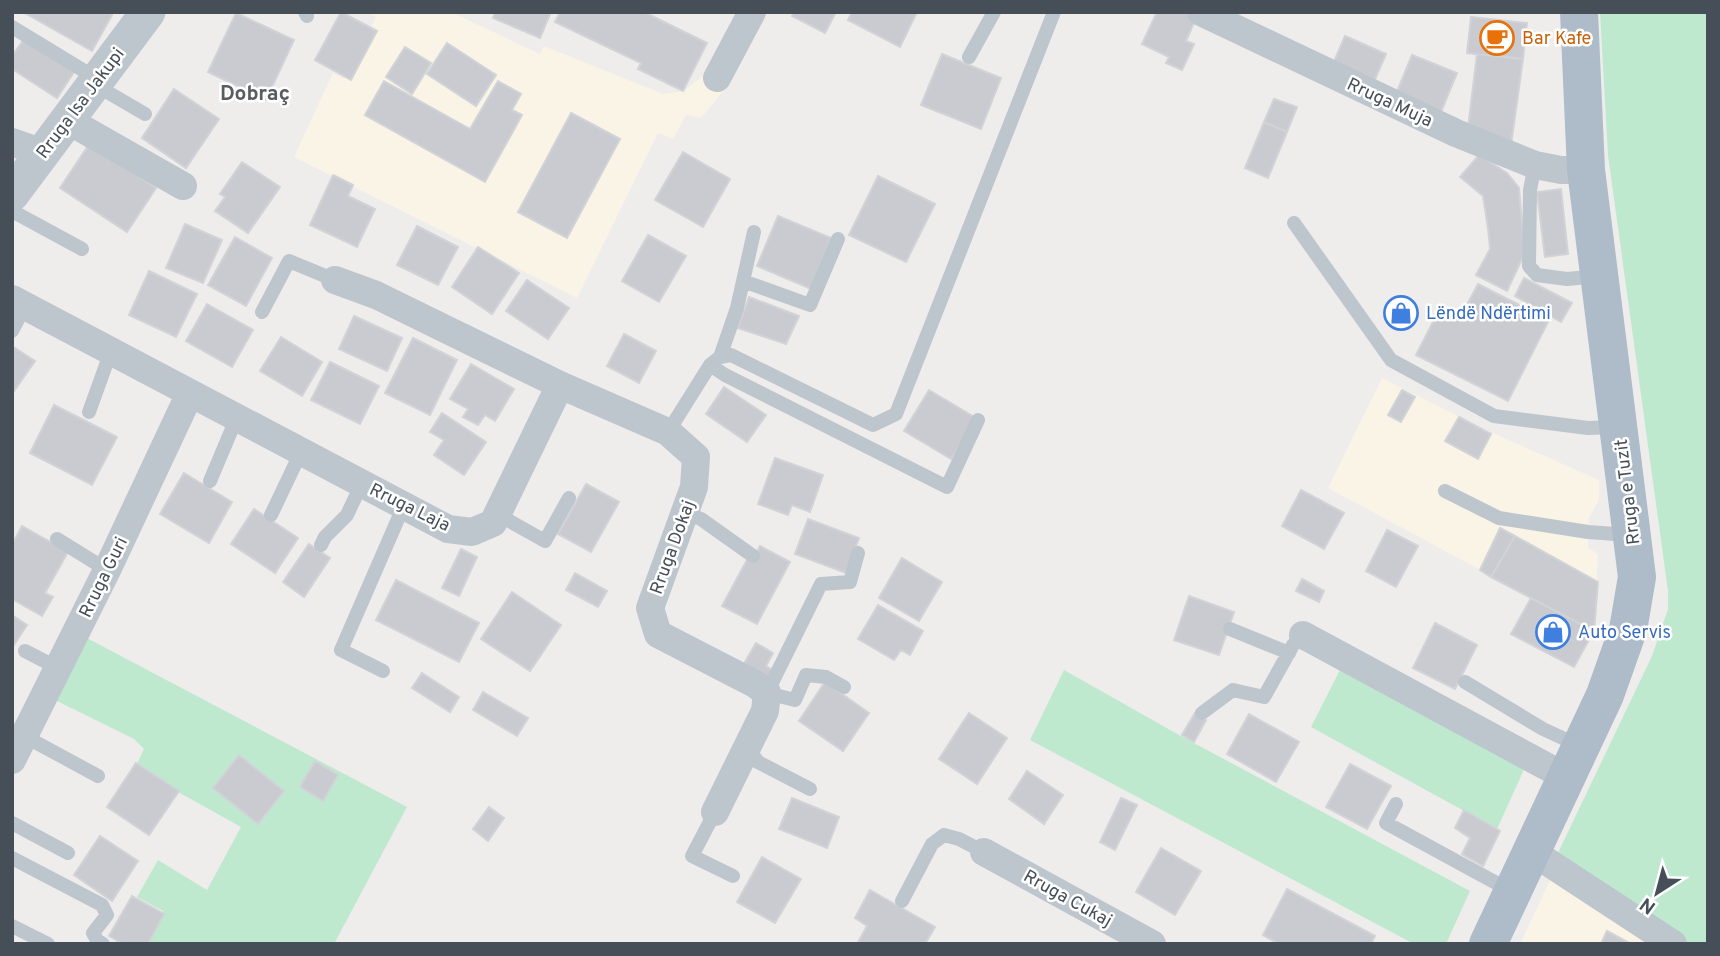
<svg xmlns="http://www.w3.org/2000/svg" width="1720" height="956" font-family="Overpass,sans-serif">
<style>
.commercial{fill:#f9f4e6}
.green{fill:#bee9cf}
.building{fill:#cacbd1;stroke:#d1d3d7;stroke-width:2}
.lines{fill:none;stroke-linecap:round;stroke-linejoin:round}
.service{stroke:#bec6cd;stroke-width:14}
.minor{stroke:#bec6cd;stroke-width:28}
.tertiary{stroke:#bec6cd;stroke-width:35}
.primary{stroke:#aebbc9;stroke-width:38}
.labels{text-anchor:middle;stroke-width:5;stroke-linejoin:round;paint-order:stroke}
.food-label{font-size:18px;fill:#c56008;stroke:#fff;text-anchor:start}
.street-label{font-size:18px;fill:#464f58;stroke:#fff}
.shop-label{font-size:18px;fill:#366cbe;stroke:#fff;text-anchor:start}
.quarter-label{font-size:21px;font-weight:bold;fill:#5a5d60;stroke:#fff}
</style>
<rect width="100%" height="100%" fill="#efecec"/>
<path class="commercial" d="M366 12H451L540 54 544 46 663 94 684 91 704 75 728 85 701 118 686 115 673 139 658 133 577 298 294 157 333 73 344 79 376 17Z
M1382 378 1488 431 1599 480V500L1589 518 1588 532V548L1598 554 1594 631 1328 488Z
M1552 876 1657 944H1520Z"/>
<path class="green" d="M1600 12H1708V944H1686L1557 855 1652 656 1668 609V591L1608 155Z
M85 637 407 807 334 944H146L163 911 137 897 158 860 207 890 241 827 135 768 144 749 134 739 51 698Z
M1343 664 1527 763 1497 829 1311 727Z
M1064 670 1179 735 1470 891 1446 944H1414L1030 740Z"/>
<path class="building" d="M23 12H108L112 15 92 51Z
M341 12 377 31 351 80 315 60Z
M495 12H551L540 38 493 18Z
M560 12H644L707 43 683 91 638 69 641 63 555 22Z
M794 12H836L825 33 792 16Z
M852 12H917L900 47 848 20Z
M1157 12H1190L1197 16 1186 41 1194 44 1182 70 1166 63 1169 57 1142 44Z
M236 13 294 40 266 100 208 72Z
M1471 17 1527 23 1523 59 1467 53Z
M1345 36 1386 54 1373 84 1332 66Z
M24 39 74 72 57 98 12 69V56Z
M447 43 496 75 476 106 427 74Z
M405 47 431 63 412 94 386 77Z
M942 54 1001 78 981 129 921 105Z
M1477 54 1523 59 1511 145 1468 128Z
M1412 55 1457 73 1441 112 1396 94Z
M384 81 470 129 498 81 521 94 512 110 522 115 485 182 365 115Z
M174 89 219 119 186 168 142 138Z
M1274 99 1297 107 1287 132 1264 122Z
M571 113 620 139 567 238 518 212Z
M1264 122 1287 132 1268 178 1245 168Z
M90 143 156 188 127 232 60 188Z
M683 152 730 179 703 227 655 200Z
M1479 155 1507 173 1519 188 1524 246 1522 259 1507 291 1476 275 1490 249 1488 228 1483 196 1460 177Z
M242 162 280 187 248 233 215 211 225 197 220 194Z
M333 175 353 185 348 196 375 209 357 247 310 225Z
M878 176 935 204 906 262 849 235Z
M1561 189 1568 254 1545 257 1537 192Z
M778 216 831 238 811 289 757 266Z
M185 224 222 240 203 283 166 268Z
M417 226 458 247 438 285 397 265Z
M648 235 686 256 659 302 622 281Z
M235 237 272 258 246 306 208 285Z
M478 247 519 273 492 314 452 287Z
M149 271 197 294 176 337 129 315Z
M1524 278 1572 303 1561 322 1515 296Z
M527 280 569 308 548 339 506 311Z
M1478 284 1549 320 1508 401 1416 355 1441 306 1461 316Z
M749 297 799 316 786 344 738 328Z
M207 304 253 330 232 367 186 341Z
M354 316 402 338 387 371 339 349Z
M624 334 656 351 639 383 607 366Z
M281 337 322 362 302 396 260 371Z
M413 338 457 360 430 415 385 393Z
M12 346 35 361 12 394Z
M330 362 379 386 360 424 311 400Z
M471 364 514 389 495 421 485 415 478 425 463 417 468 409 450 399Z
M724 387 766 415 747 442 706 414Z
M929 390 976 418 951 459 904 431Z
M1402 390 1415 397 1401 422 1388 415Z
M54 405 117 437 92 485 30 453Z
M442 413 486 442 464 475 434 455 444 440 430 432Z
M1459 417 1491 434 1478 459 1445 441Z
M775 458 823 475 810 512 792 505 788 515 758 504Z
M184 473 232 502 209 543 160 514Z
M586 484 619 502 591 552 558 534Z
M1301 490 1344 513 1324 549 1282 526Z
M254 509 298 538 275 573 231 544Z
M808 519 859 538 846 573 795 554Z
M22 526 68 552 45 593 53 597 42 616 12 599V545Z
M1500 528 1515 536 1491 577 1480 570Z
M1387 530 1418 546 1396 587 1366 571Z
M1515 536 1598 582 1594 631 1491 577Z
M309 544 330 558 304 597 283 582Z
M760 546 790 562 757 624 722 606 748 558 752 561Z
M461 549 477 557 459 596 442 588Z
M902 558 942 582 919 621 879 598Z
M575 573 607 591 598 607 566 590Z
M1302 579 1324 591 1319 602 1296 591Z
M396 580 479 623 459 662 376 620Z
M512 592 561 625 530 671 481 639Z
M1189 596 1234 612 1219 655 1174 640Z
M1531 598 1594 631 1574 667 1511 634Z
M878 605 923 631 910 655 901 650 894 660 858 639Z
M12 615 27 625 12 648Z
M1435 623 1477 645 1455 689 1413 668Z
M756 643 773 653 766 666 774 671 767 682 742 667Z
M422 673 459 697 450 712 412 688Z
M825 682 869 713 843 751 799 721Z
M483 692 528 718 517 736 473 710Z
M969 713 1007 738 977 784 939 759Z
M1195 713 1206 720 1194 742 1182 735Z
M1249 714 1299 742 1276 782 1227 754Z
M239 755 284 791 258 824 213 788Z
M315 761 338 775 323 801 300 787Z
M136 763 179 791 149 835 107 807Z
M1350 764 1391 786 1367 829 1326 807Z
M1027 771 1063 795 1044 824 1009 799Z
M792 798 839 817 827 848 779 829Z
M1121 798 1137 805 1115 850 1100 842Z
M489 807 504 818 488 841 473 829Z
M1464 810 1500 831 1483 866 1462 854 1470 838 1455 828Z
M100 836 138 861 112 901 74 875Z
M1161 848 1201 871 1175 915 1136 892Z
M762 857 801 879 775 923 737 902Z
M1287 889 1375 936 1371 944H1279L1263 935Z
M870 890 935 927 925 944H857L867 926 855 918Z
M132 896 164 914 148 944H123L109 936Z
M1607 931 1631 944H1601Z"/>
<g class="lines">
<path class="service" d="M305 12 307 16
M12 27 86 72 109 93 145 114
M969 57 994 12
M1535 165 1530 190 1529 266 1537 275 1567 279 1598 276
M12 211 82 249
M1294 223 1391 360 1494 416 1588 428 1616 427
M743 281 810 305 838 239
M262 312 289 261 335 280
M12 331 25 306
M720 357 737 308 754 232
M710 365 725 375 947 487 978 420
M89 412 111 351
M668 432 710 365 720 357 731 355 873 425 896 414 1054 12
M210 481 237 417
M1445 491 1499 518 1588 532 1629 535
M685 513 701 519 753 556
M497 514 545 541 569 498
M271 515 301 452
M57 539 107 570
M321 545 325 537 347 515 362 483
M1230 629 1289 653
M25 651 58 668
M383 671 341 650 398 519 405 506
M1465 682 1543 729 1580 746
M844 687 826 677 806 675 795 700 767 693 821 584 850 582 858 553
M1202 713 1233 690 1264 697 1293 645 1303 635
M24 736 98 776
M747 747 758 762 810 789
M1396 804 1386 823 1511 891
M715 812 692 856 733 876
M12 823 68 853
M12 858 102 905 107 915 93 933 97 940 103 944
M902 901 932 844 944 835 959 839 984 852
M12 926 48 944"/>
<path class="minor" d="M1201 12 1456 133 1535 165 1561 170H1586
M717 78 752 12
M67 120 183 186
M12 142 43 153
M12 299 448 529 472 532 493 523 560 385 376 295 335 280
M560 385 668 432 696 457 694 487 650 608 658 634 755 684 767 693 765 711 715 812
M1303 635 1566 777
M12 760 107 570 190 393
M1531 851 1673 944
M984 852 1152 944"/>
<path class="tertiary" d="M12 194 148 12"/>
<path class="primary" d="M1488 944 1605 695 1628 630 1637 577 1586 170 1579 12"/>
</g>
<defs>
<g id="cafe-ring" transform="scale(1.75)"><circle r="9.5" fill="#fff" stroke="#e8710a" stroke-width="1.5"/><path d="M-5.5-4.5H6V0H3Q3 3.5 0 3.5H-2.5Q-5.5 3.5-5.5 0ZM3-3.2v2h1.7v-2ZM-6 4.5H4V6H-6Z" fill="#e8710a"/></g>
<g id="shop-ring" transform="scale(1.75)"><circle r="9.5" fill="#fff" stroke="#3f7fe0" stroke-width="1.5"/><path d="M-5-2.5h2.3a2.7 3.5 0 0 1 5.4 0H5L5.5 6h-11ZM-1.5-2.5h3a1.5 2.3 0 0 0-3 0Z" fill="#3f7fe0"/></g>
</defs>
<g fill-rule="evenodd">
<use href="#cafe-ring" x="1497" y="38"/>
<use href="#shop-ring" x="1401" y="313"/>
<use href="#shop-ring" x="1553" y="632"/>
</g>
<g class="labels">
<g class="food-label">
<text x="1522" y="44">Bar Kafe</text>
</g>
<g class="street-label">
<text transform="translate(1390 102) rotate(25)" y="6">Rruga Muja</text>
<text transform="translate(80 103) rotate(-53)" y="6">Rruga Isa Jakupi</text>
<text transform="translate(1627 492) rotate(-97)" y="6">Rruga e Tuzit</text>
<text transform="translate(410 507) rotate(26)" y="6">Rruga Laja</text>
<text transform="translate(672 547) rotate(-70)" y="6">Rruga Dokaj</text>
<text transform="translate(103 577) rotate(-64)" y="6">Rruga Guri</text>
<text transform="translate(1068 898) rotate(29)" y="6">Rruga Cukaj</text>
</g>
<g class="shop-label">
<text x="1426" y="319">Lëndë Ndërtimi</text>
<text x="1578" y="638">Auto Servis</text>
</g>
<g class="quarter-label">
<text x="255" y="100">Dobraç</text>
</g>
</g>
<rect width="1720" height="956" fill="none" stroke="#464f58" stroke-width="28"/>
<g transform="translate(1657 893) rotate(216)" stroke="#ffffff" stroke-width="5" paint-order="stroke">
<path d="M0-5L12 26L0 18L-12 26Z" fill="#464f58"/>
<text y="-10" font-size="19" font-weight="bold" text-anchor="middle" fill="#464f58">N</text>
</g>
</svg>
